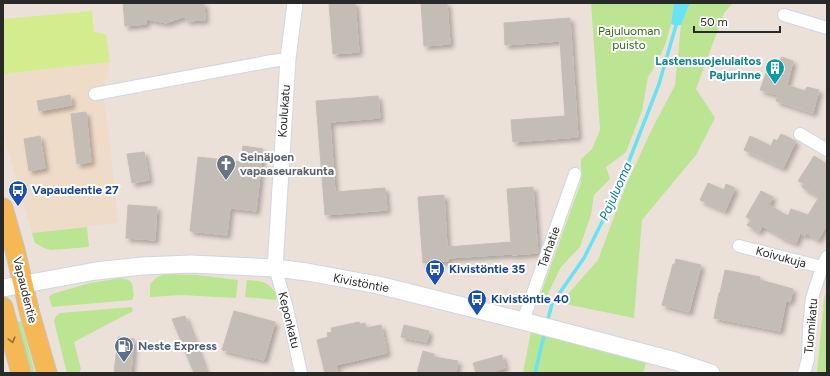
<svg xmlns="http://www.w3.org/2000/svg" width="830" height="376" font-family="Figtree,sans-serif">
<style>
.education{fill:#efdcc8}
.green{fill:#bbe593}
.pitch{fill:#d3ed8e}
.water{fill:#67e3f3}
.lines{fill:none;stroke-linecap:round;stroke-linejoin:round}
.stream{stroke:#67e3f3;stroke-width:3.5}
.building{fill:#c4bdb5;stroke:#c7bdb3;filter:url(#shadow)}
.minor-casing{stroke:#cfd5e3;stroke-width:14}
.tertiary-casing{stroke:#cfd5e3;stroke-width:17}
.secondary-casing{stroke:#cfd5e3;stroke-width:19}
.primary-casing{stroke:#c3c3c3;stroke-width:21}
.minor{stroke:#fff;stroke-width:12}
.tertiary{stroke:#fff;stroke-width:15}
.secondary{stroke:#fff;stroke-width:17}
.primary{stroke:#f6b854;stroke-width:19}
.oneway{stroke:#90703e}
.labels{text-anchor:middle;stroke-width:4;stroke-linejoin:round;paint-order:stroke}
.park-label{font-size:12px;fill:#336816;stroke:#fff}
.culture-label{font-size:12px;font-weight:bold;fill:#0d838f;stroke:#fff;text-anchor:end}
.street-label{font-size:12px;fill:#292929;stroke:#fff}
.worship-label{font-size:12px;font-weight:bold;fill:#5b616d;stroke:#fff;text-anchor:start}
.transit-label{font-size:12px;font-weight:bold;fill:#164399;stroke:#fff;text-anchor:start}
.service-label{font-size:12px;font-weight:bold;fill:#4e5e75;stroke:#fff;text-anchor:start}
.water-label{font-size:13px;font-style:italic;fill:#07809e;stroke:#fff}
</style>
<defs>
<filter id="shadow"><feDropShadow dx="3.5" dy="3.5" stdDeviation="2" flood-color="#0004"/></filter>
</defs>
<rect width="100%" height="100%" fill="#ece1d9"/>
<path class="education" d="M110 62 103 92 110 142 118 223 32 233 3 133V74Z"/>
<path class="green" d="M591 3H674L671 24 666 42 657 63 648 77 642 111 626 152 606 167 610 179 594 195 591 215 580 247 561 267 545 300 539 299 581 182V159L592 149 600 130Z
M690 3H733L724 13 696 89 715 118 696 155 642 220 634 318 560 303 598 260 626 185 651 131 675 85 681 25Z
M87 227 89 247 51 250 44 248 35 243 32 233Z
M164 274 197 275 238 280 236 298 181 295 150 297V284L156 278Z
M121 278C130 280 133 281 133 291 134 294 134 297 132 300L52 307 49 297 52 294 90 283Z
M247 280C263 281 267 281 277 294L276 300 245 297Z
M827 291V373H817L824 298Z
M132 307 133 311 74 342 81 369 79 373H67L54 321 56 316 60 313Z
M21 321 35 373H28L15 322Z
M531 331 647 360 643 373H523Z"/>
<path class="pitch" d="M92 11 94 32 106 34 110 62 3 74V19Z"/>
<path class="water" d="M674 3H690L681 25 676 26 671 24Z"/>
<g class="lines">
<path class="stream" d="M547 323 552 304 584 258 617 192 659 84 677 22
M535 373 545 331"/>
</g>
<path class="building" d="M123 3H204L205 20 186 21 185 16 166 23 146 19V24L125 26Z
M329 3H355L359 52 333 54Z
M421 3H447L450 44 424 46Z
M570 18 578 137 513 142 511 120 565 116 560 41 505 45 504 23Z
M782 57 793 61 787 85 805 91 807 87 819 90 813 113 776 101 778 95 760 90 771 60 779 62Z
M70 95 72 105 39 111 37 101Z
M378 96 380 118 330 122 335 192 385 188 387 210 325 215 316 101Z
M86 112 91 162 77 164 71 114Z
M781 134 796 141 783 168 744 150 750 136 771 146 774 139 777 141Z
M40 136 45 168 29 171 24 139Z
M243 146 263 149 256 211 230 208 227 235 190 231 198 157 241 162Z
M144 152 149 180 132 183 127 154Z
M814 156 827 164V225L818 240 806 233 805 236 800 233 796 243 780 237 781 236 762 226 759 232 747 225 751 220 746 217 761 191 773 197 769 205 788 216 791 209 808 215 819 197 802 187 804 183 798 181Z
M708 183 724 190 726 184 735 188 725 211 700 200Z
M533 187 538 253 512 255V254L448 258V261L423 263 418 197 444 195 447 247 511 242 507 189Z
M128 205 157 207 155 240 126 238Z
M676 259 701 265 689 312 662 305 673 264H675Z
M725 270 760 277V280L793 289 790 302 786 300 780 331 714 318 719 293H720Z
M234 311 275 322 264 360 222 350Z
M185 316 206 373H194L172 319Z
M359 322 360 324 365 323 366 328 381 325 387 353 336 365 338 373H325L317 340 328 337 327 333 332 332 331 328Z
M404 325 429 331 427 342 401 337Z
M118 337 134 339 131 373H114Z
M423 351 434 354V357L458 361 456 373H417Z
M502 355 505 368 490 373H476L473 363Z"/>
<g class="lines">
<g class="minor-casing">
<path id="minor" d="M784 15 827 28
M95 94 272 61 288 59
M800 134 827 150
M739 246 822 267
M275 268 287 308 301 373
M523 321 575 174
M804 373 808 359 809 327 812 298 822 267 827 257"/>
</g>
<g class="tertiary-casing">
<path id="tertiary" d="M275 268 288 59 295 3"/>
</g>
<g class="secondary-casing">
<path id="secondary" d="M3 288 96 271 142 266 191 264 275 268 307 272 378 285 523 321 675 361 711 373"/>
</g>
<g class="primary-casing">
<path id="primary" d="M3 208 15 250 30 314 47 373
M3 307 21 373"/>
</g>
<use href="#minor" class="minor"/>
<use href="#tertiary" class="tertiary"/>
<use href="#secondary" class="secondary"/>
<use href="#primary" class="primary"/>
</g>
<defs><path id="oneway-chevron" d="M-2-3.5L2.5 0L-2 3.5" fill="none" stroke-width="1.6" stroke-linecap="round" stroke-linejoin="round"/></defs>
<use class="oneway" href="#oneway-chevron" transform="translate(12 340) rotate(75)"/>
<defs>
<g id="building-pin" transform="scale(1)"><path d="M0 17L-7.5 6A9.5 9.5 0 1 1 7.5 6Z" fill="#0f9aa8" stroke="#fff"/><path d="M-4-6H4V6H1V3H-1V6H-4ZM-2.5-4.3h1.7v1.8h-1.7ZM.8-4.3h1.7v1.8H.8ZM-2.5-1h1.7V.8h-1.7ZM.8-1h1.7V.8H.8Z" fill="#fff"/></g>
<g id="church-pin" transform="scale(1)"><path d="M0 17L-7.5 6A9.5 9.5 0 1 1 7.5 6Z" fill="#6b7280" stroke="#fff"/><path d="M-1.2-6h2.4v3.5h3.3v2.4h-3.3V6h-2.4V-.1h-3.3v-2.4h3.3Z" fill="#fff"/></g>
<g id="bus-pin" transform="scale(1)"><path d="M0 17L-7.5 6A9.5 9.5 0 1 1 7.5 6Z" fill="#1a4fb4" stroke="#fff"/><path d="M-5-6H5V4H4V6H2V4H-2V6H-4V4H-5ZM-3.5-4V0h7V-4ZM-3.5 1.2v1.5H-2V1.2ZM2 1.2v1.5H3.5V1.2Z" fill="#fff"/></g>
<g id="fuel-pin" transform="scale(1)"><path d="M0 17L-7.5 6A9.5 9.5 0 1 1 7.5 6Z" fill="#5c6f8a" stroke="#fff"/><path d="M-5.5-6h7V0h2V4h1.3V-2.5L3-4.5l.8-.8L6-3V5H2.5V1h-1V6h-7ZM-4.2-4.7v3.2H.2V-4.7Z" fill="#fff"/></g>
</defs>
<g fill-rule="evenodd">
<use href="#building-pin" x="775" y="68"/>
<use href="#church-pin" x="226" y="164"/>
<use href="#bus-pin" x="18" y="190"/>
<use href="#bus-pin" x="435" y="269"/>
<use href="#bus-pin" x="477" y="299"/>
<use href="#fuel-pin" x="124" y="346"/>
</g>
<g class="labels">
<g class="park-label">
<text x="629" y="35">Pajuluoman<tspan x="629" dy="14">puisto</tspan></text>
</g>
<g class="culture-label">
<text x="761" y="65">Lastensuojelulaitos<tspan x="761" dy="14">Pajurinne</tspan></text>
</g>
<g class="street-label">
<text transform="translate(284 111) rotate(-86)" y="4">Koulukatu</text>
<text transform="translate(549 247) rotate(-70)" y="4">Tarhatie</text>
<text transform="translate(781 257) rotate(15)" y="4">Koivukuja</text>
<text transform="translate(361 283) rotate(11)" y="4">Kivistöntie</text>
<text transform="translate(25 290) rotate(76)" y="4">Vapaudentie</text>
<text transform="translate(289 320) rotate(76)" y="4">Keponkatu</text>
<text transform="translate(811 326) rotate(-85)" y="4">Tuomikatu</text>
</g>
<g class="worship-label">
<text x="240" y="161">Seinäjoen<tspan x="240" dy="14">vapaaseurakunta</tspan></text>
</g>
<g class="transit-label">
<text x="32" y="194">Vapaudentie 27</text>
<text x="449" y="273">Kivistöntie 35</text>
<text x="491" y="303">Kivistöntie 40</text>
</g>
<g class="service-label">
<text x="138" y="350">Neste Express</text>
</g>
<g class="water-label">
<text transform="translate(615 191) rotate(-66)" y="5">Pajuluoma</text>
</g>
</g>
<rect width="830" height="376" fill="none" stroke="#292929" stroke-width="8"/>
<path d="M694 26v6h86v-6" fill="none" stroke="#292929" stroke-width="2"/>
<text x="700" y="26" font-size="12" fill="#292929" stroke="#ffffff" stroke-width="3" paint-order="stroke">50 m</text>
</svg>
